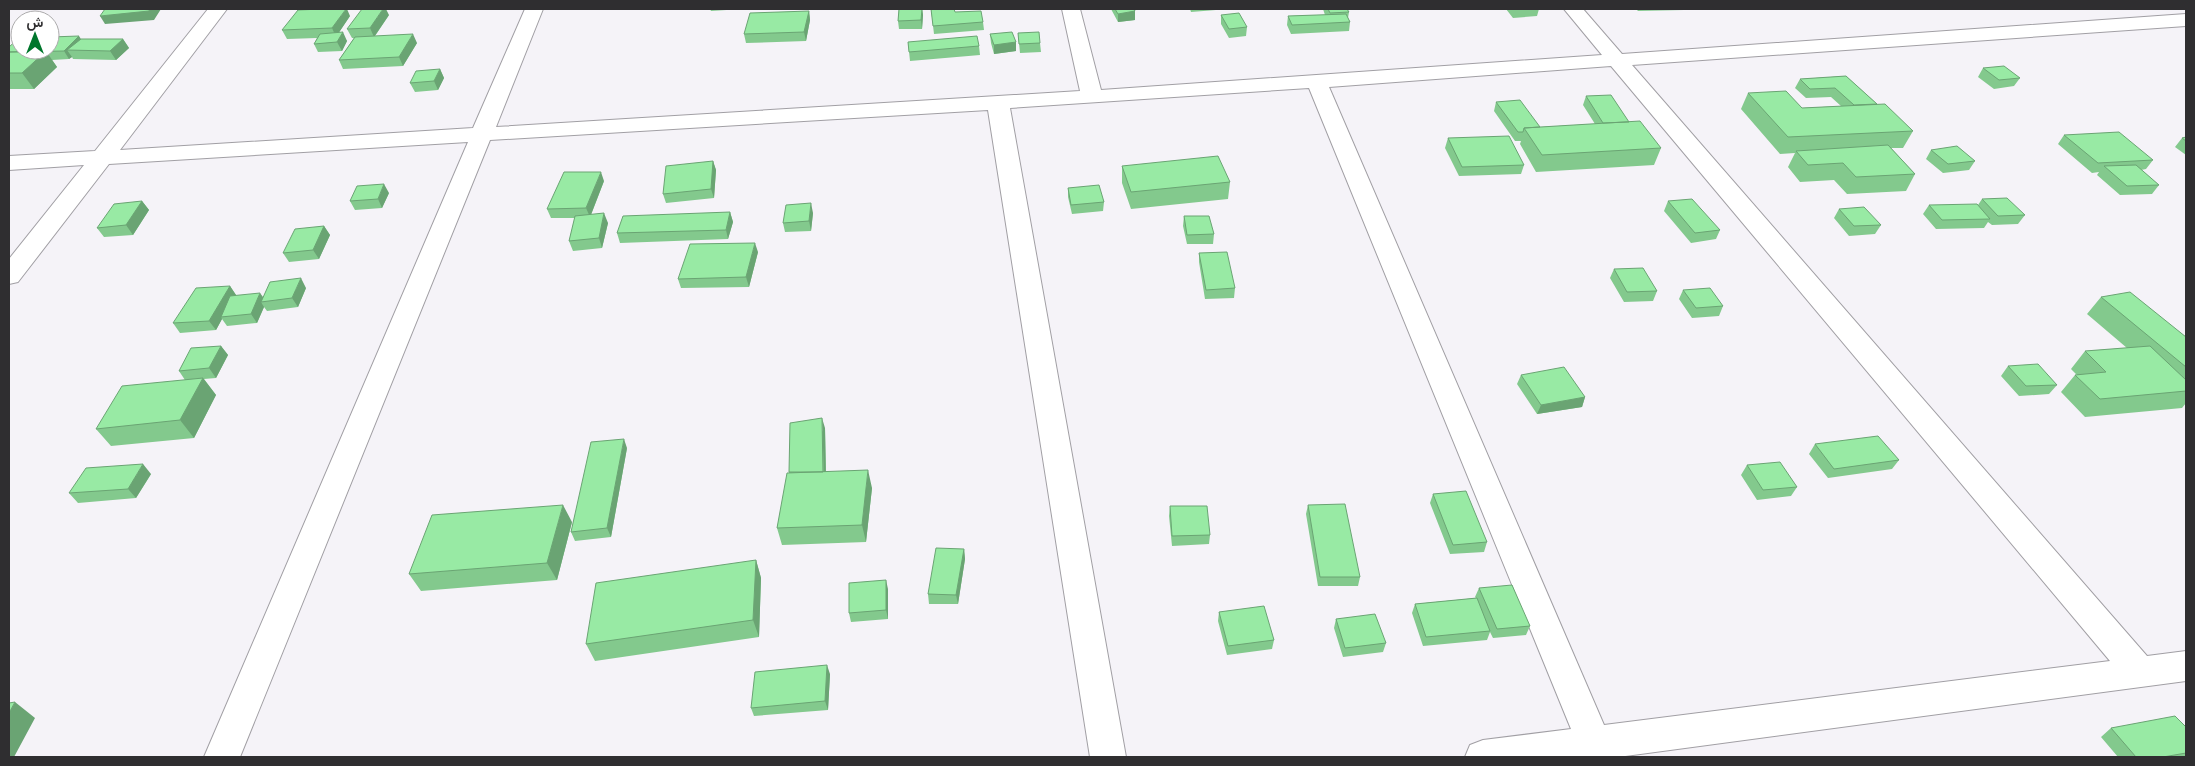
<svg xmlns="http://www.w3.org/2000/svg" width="2195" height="766" font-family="'Archivo Narrow',Vazirmatn,sans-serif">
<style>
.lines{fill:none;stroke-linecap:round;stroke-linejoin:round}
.minor-casing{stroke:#a19fa4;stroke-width:2}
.minor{fill:#fff;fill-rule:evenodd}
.wall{fill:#83c98d}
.shaded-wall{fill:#6aa473}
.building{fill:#98eaa4;stroke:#6aa473}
</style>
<rect width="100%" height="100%" fill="#f5f3f8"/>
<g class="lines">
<g class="minor-casing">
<path id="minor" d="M208 9H227L120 150 473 128 525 9H543L496 127 1080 91 1062 9H1080L1101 90 1602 55 1564 9H1583L1622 54 2186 14V26L1632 65 2147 656 2186 651V681L1618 757H1465L1470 745 1483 740 1571 729 1309 88 1010 108 1126 757H1090L988 110 490 140 240 757H204L468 142 109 164 18 282 9 284V259L84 165 9 170V156L95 151ZM1611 66 2110 661 1604 725 1329 87Z"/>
</g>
<use href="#minor" class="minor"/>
</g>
<path class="wall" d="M710 9H742L711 11Z
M899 9H922L923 15 922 29H899L898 21Z
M931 9 983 22 984 30 934 34Z
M1111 9H1134L1135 11V20L1118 22Z
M1190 9H1216V10L1191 12Z
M1323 9H1347L1349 12 1348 18 1350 22 1349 31 1291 34 1287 25 1288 16 1325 15Z
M1506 9H1539L1537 16 1513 18Z
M1636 9H1684V10L1638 11Z
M809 11 810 20 806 41 746 43 744 34Z
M389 15 375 36 417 43 403 66 343 69 339 60 354 38H352L347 29Z
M1221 15 1247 27 1246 36 1229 38 1221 24Z
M350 16 339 32 347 41 342 51 318 52 314 44 317 38 287 39 282 30Z
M1018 33 1040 43 1041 52 1020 53Z
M990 34 1016 42V51L994 54 991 43Z
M81 39H123L129 48 116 60 73 59 72 57 69 59 52 60 57 67 34 89H9V47Z
M908 42 979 46 980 55 910 61Z
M1983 68 2020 78 2014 86 1994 89 1978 77Z
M440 69 444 78 438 90 415 92 410 83Z
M1846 76 1877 104 1913 131 1903 148H1891L1915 174 1906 191 1847 194 1834 180 1800 182 1788 167 1795 153 1780 154 1741 109 1748 93 1802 108 1841 106 1831 97 1806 98 1795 88 1800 79Z
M1586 96 1629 122 1661 148 1654 165 1536 172 1520 144 1521 141H1515L1494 111 1496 102 1540 127 1595 124 1583 105Z
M2064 135 2153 160 2146 169 2141 170 2159 185 2152 194 2120 195 2097 175 2099 172 2092 173 2058 144Z
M2186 137V155L2175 147 2182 138Z
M1448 138 1524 165 1521 174 1459 176 1445 148Z
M1931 150 1975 161 1969 170 1943 173 1926 159Z
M713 161 716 170 714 198 666 203 663 194Z
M1122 166 1230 182 1228 199 1131 209 1122 183Z
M604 181 591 215 608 223 602 248 573 251 569 241 575 218H551L547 209Z
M1068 188 1104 202 1103 211 1072 214 1068 197Z
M389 193 382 208 355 210 350 201Z
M1982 199 2025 215 2018 224 1992 225 1988 222 1984 228 1936 229 1923 214 1929 205H1978Z
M142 201 149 210 133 235 104 237 97 228Z
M1668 201 1720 230 1716 239 1691 243 1664 211Z
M1839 209 1881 225 1875 234 1849 236 1834 218Z
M730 212 733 222 728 239 620 243 617 233Z
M813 213 811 231 785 232 783 223Z
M1184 216 1214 234 1213 244H1187L1183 226Z
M324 226 330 235 319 259 289 262 283 253Z
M758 252 749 287 681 288 678 279Z
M1199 253 1235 288 1234 298 1205 299 1199 262Z
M1614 269 1657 291 1653 301 1624 302 1610 278Z
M230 286 236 295V296L263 297 306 288 298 307 267 311 264 307 257 323 227 326 222 319 216 330 180 333 173 323Z
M1683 290 1723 306 1719 316 1692 318 1679 299Z
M2101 297 2186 337V403L2182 408 2085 417 2061 392 2075 375H2077L2071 369 2085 351 2127 348 2087 314Z
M221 346 228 355 216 378 204 379 216 395 194 438 111 446 96 429 185 380 179 371Z
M2008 366 2057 385 2049 394 2019 396 2001 376Z
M1521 375 1585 397 1582 407 1537 414 1517 384Z
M825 428 826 472 872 488 866 542 782 545 777 528 789 472Z
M1815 444 1899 460 1892 469 1828 478 1809 454Z
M627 448 611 537 575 541 571 532Z
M1747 465 1797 487 1791 496 1757 500 1741 475Z
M151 474 136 498 78 503 69 493Z
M1433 494 1487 542 1484 552 1450 554 1430 503Z
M1308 505 1360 577 1358 586H1318L1306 514Z
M1170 506 1210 535 1209 544 1172 546 1169 516Z
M572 522 557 580 421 591 409 574Z
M964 549 965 559 958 604H929L928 594Z
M756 560 761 578 759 637 595 661 586 644Z
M1479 588 1530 626 1526 635 1493 638 1490 632 1487 640 1423 646 1412 613 1415 604 1476 598 1475 597Z
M888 589V619L851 622 849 613Z
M1219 612 1274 640 1272 649 1227 655 1218 621Z
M1336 619 1386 643 1383 652 1343 657 1334 628Z
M830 674 828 710 754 716 751 708Z
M2186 727V757H2118L2101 737 2111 728Z"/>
<path class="shaded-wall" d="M150 9H161L154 20 105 24 100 16Z
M346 9H347L350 16 336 37 332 28Z
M383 9H386L389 15 374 37 370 28Z
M922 9 923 15 922 29 921 20Z
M809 11 810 20 806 41 804 32Z
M1135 11V20L1118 22V14Z
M343 32 347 41 342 51 337 42Z
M413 34 417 43 403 66 399 57Z
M79 36 85 45 67 50 72 57 69 59 64 51Z
M123 39 129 48 116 60 110 51Z
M1016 42V51L994 54V45Z
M46 51 57 67 34 89 22 73Z
M440 69 444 78 438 90 434 81Z
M713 161 716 170 714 198 711 189Z
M601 172 604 181 590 217 586 208Z
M384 184 389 193 382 208 378 199Z
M142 201 149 210 133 235 126 225Z
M811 203 813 213 811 231 809 221Z
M730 212 733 222 728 239 726 230Z
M604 213 608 223 602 248 599 238Z
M324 226 330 235 319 259 313 250Z
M755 243 758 252 749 287 746 277Z
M301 278 306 288 298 307 292 298Z
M230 286 236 295 224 317H221L222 319 216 330 209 321Z
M260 293 266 301 261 302 264 307 257 323 251 314Z
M221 346 228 355 216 378 209 368Z
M203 378 216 395 194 438 180 420Z
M1585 397 1582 407 1537 414 1541 405Z
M822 418 825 428 826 484 824 474Z
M624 439 627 448 611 537 607 528Z
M143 464 151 474 136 498 128 489Z
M868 470 872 488 866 542 862 525Z
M563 505 572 522 557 580 547 563Z
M964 549 965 559 958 604 956 595Z
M756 560 761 578 759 637 753 620Z
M886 580 888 589V619L886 610Z
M827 665 830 674 828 710 825 701Z
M15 702 35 718 14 757H9V713Z"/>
<path class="building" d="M105 9H150L149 11 100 16Z
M322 9H346L332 28 282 30 298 10Z
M362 9H383L370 28 347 29Z
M899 9H922L921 20 898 21Z
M931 9H954L955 12 981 11 983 22 933 26Z
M1115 9H1134L1135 11 1118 14Z
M1328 9H1347L1349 12 1330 13Z
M809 11 804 32 744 34 750 13Z
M1239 13 1247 27 1229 29 1221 15Z
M1346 14 1350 22 1292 25 1288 16Z
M343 32 337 42 314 44 320 34Z
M1012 32 1016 42 994 45 990 34Z
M1039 32 1040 43 1019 44 1018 33Z
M413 34 399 57 339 60 355 37Z
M79 36 64 51 9 52V47L19 38 20 50H50V37Z
M977 36 979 46 909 52 908 42Z
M81 39H123L110 51 67 50Z
M46 51 22 73H9V52Z
M2004 66 2020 78 1999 80 1983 68Z
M440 69 434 81 410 83 416 71Z
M1846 76 1877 104 1854 105 1835 88 1810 89 1800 79Z
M1786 91 1802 108 1885 104 1913 131 1788 137 1748 93Z
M1611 95 1629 122 1603 123 1586 96Z
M1520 100 1540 127 1524 128 1523 132H1518L1496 102Z
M1640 121 1661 148 1542 155 1524 128Z
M2119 132 2153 160 2098 163 2064 135Z
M1509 136 1524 165 1462 167 1448 138Z
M2186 137V141L2182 138Z
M1888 145 1915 174 1856 177 1843 163 1808 165 1796 151Z
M1957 146 1975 161 1948 164 1931 150Z
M1218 156 1230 182 1131 192 1122 166Z
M713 161 711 189 663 194 666 166Z
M2136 165 2159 185 2127 186 2104 166Z
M564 172H601L586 208 547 209Z
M384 184 378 199 350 201 357 186Z
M1099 185 1104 202 1071 205 1068 188Z
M2007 198 2025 215 1998 216 1982 199Z
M1692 199 1720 230 1695 233 1668 201Z
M142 201 126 225 97 228 114 204Z
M811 203 809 221 783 223 786 205Z
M1977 204 1990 219 1942 220 1929 205Z
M1864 207 1881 225 1854 226 1839 209Z
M730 212 726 230 617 233 623 216Z
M604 213 599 238 569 241 575 216Z
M1184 216H1209L1214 234 1187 235Z
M324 226 313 250 283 253 295 229Z
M755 243 746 277 678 279 690 244Z
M1227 252 1235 288 1206 290 1199 253Z
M1643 268 1657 291 1627 292 1614 269Z
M301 278 292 298 261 302 270 282Z
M230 286 209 321 173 323 196 288Z
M1710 288 1723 306 1696 308 1683 290Z
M2130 292 2186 337V367L2101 297Z
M260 293 251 314 221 317 230 296Z
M221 346 209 368 179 371 191 348Z
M2150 346 2186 380V391L2100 399 2075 375 2106 372 2085 351Z
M2038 364 2057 385 2026 386 2008 366Z
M1564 367 1585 397 1541 405 1521 375Z
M203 378 180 420 96 429 122 386Z
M822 418 823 472H789L790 423Z
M1878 436 1899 460 1834 469 1815 444Z
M624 439 607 528 571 532 591 442Z
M1780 462 1797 487 1763 490 1747 465Z
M143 464 128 489 69 493 86 468Z
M868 470 862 525 777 528 787 473Z
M1466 491 1487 542 1453 545 1433 494Z
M1345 504 1360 577H1320L1308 505Z
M563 505 547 563 409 574 432 515Z
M1170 506H1207L1210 535 1172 536Z
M936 548 964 549 956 595 928 594Z
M756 560 753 620 586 644 596 583Z
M886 580V610L849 613V583Z
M1512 585 1530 626 1497 629 1479 588Z
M1477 598 1490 631 1426 637 1415 604Z
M1264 606 1274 640 1228 646 1219 612Z
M1375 614 1386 643 1345 648 1336 619Z
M827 665 825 701 751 708 755 672Z
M15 702 9 713V703Z
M2175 716 2186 727V753L2163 757H2136L2111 728Z"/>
<rect width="2195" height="766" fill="none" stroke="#2f2e30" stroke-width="20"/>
<g transform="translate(35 35)"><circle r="24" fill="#ffffff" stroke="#acabac"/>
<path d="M0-4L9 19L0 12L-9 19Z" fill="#00762c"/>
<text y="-8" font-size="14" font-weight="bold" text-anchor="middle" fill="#2f2e30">ش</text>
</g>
</svg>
